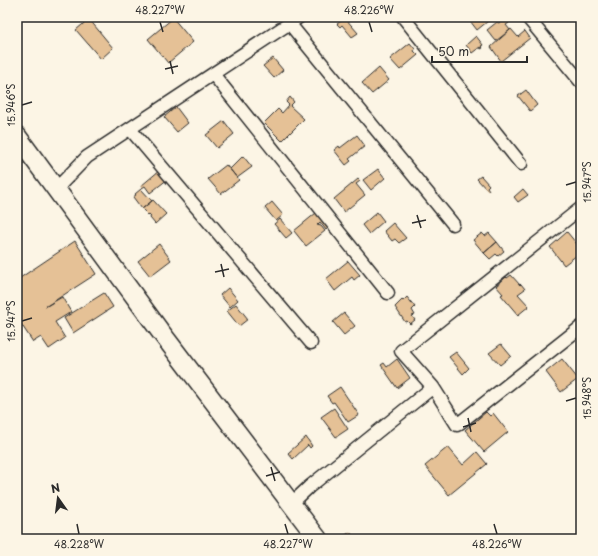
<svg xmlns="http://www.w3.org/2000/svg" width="598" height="556" font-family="'Playpen Sans',sans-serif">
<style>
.building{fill:#e5c196;stroke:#2b2b2b}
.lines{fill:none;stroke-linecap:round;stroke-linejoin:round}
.street-casing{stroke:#2b2b2b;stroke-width:15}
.secondary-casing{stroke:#2b2b2b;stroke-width:21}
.street{stroke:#fcf5e5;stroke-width:12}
.secondary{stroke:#fcf5e5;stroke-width:18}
.ticks{fill:none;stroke:#2b2b2b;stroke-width:1.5}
.neatline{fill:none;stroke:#2b2b2b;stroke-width:1.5}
.ticks-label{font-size:10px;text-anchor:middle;fill:#2b2b2b}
</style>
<rect width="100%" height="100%" fill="#fcf5e5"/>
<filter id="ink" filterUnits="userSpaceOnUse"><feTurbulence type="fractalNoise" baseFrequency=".025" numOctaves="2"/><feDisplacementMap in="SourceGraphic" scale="8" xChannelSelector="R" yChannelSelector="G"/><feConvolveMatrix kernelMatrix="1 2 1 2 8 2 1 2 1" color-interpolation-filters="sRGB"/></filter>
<g filter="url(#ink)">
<path class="building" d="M467 17H493L477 30Z
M173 18 193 42 168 63 148 39Z
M345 18 358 33 352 37 342 25 340 27 337 24Z
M505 18 509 23 506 25 510 30 496 41 487 30 497 22 499 23Z
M89 19 113 48 101 59 76 30Z
M511 29 518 37 525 31 530 38 501 61 491 47Z
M476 36 483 45 481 46 483 48 481 49 480 47 472 53 466 45Z
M410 43 415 49 414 51 418 55 400 70 390 59Z
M273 58 283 70 274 78 263 66Z
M379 68 389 80 372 94 362 83Z
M526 90 537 105 530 111 518 96Z
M290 97 294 102 290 106 304 119 282 141 264 123 278 109 282 113 289 105 286 102Z
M176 107 188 123 177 132 164 117Z
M224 121 234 134 217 148 206 135Z
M357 135 365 146 349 159 351 161 346 165 334 150 339 146 340 148Z
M243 156 252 167 237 178 230 169Z
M226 165 239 180 221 194 208 179Z
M378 169 385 178 371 190 363 180Z
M160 170 168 179 150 193 145 186 142 188 141 186Z
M481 176 489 185 487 187 489 190 488 191 477 179Z
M358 179 360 181 356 184 365 195 344 212 334 199Z
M141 189 152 201 142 209 133 197 136 195 135 194Z
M523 189 528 195 518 202 514 197Z
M153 200 166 214 155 224 150 218 151 216 149 214 148 215 142 209Z
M272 202 283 215 276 221 265 208Z
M377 212 384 221 369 234 362 225Z
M316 213 328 228 326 230 320 222 317 225 321 226 325 231 306 246 294 231Z
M280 219 292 233 286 238 274 224Z
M393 223 406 238 399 243 395 239 392 241 384 231Z
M567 232 581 249V252L564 265 550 247Z
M482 233 485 236 489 233 497 242 484 253 473 240Z
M75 241 96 274 45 307 62 297 71 312 55 322 65 338 49 349 41 337 33 342 17 318V280Z
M497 242 504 251 498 256 496 254 490 259 484 253Z
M159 244 171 260 150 276 138 261Z
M348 261 360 275 354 280 352 277 335 291 326 279Z
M511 275 520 285 521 284 525 289 518 294 529 306 518 315 501 295 503 294 496 286 506 277 507 278Z
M228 288 238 300 230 307 220 295Z
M104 293 113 307 73 333 64 318Z
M407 297 415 307 412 310 415 315 412 316 415 320 410 324 407 321 405 322 395 307 402 300 403 301Z
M236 304 248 319 239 326 227 311Z
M344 313 355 326 344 335 333 322Z
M501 344 511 356 500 365 489 353Z
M456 352 469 368 463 374 449 357Z
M397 359 410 378 397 388 381 365 384 363 387 367Z
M562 359 578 379 561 392 546 372Z
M340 387 359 415 348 422 334 402 332 403 327 396Z
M334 408 348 429 336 437 321 417Z
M486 412 490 416 493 413 508 432 484 452 465 430Z
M306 437 312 446 310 448 308 445 293 459 288 453Z
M448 447 463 465 477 452 487 464 449 495 425 466Z
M350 532 355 539H340Z"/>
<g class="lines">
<g class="street-casing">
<path id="street" d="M403 17 521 164
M527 17 581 82
M289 23 453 224
M213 74 388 293
M130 129 311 343
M56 189 87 157 299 17
M581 208 401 351 433 387 457 425 581 327
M291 504 309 487 433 387"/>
</g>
<g class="secondary-casing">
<path id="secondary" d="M17 136 160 331 318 539"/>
</g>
<use href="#street" class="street"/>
<use href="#secondary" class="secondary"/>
</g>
</g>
<path class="ticks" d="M160 22 163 32M369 22 372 32M170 61 173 74M165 69 178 66M22 105 32 102M566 185 576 182M417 215 421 228M412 223 426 220M221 264 224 277M215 272 229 269M22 321 32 318M566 401 576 398M468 418 471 432M463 427 476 423M271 467 275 481M266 476 280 472M77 524 79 534M285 524 288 534M494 524 497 534"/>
<rect width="598" height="556" fill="none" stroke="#fcf5e5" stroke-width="44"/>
<g transform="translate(58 498) rotate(346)" stroke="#fcf5e5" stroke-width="3" paint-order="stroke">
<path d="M0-3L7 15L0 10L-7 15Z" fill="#2b2b2b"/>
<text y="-6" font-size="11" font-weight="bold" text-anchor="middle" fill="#2b2b2b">N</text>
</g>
<path d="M432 56v6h95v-6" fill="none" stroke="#2b2b2b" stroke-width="2"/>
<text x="438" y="56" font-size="12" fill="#2b2b2b" stroke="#fcf5e5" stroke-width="3" paint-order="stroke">50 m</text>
<rect x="22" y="22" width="554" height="512" class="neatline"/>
<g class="ticks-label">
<text x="160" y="14">48.227°W</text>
<text x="369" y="14">48.226°W</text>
<text transform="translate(11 105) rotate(-90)" y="4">15.946°S</text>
<text transform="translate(587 182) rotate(-90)" y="4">15.947°S</text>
<text transform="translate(11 321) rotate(-90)" y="4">15.947°S</text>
<text transform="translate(587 398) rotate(-90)" y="4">15.948°S</text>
<text x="79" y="548">48.228°W</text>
<text x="288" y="548">48.227°W</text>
<text x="497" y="548">48.226°W</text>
</g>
</svg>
